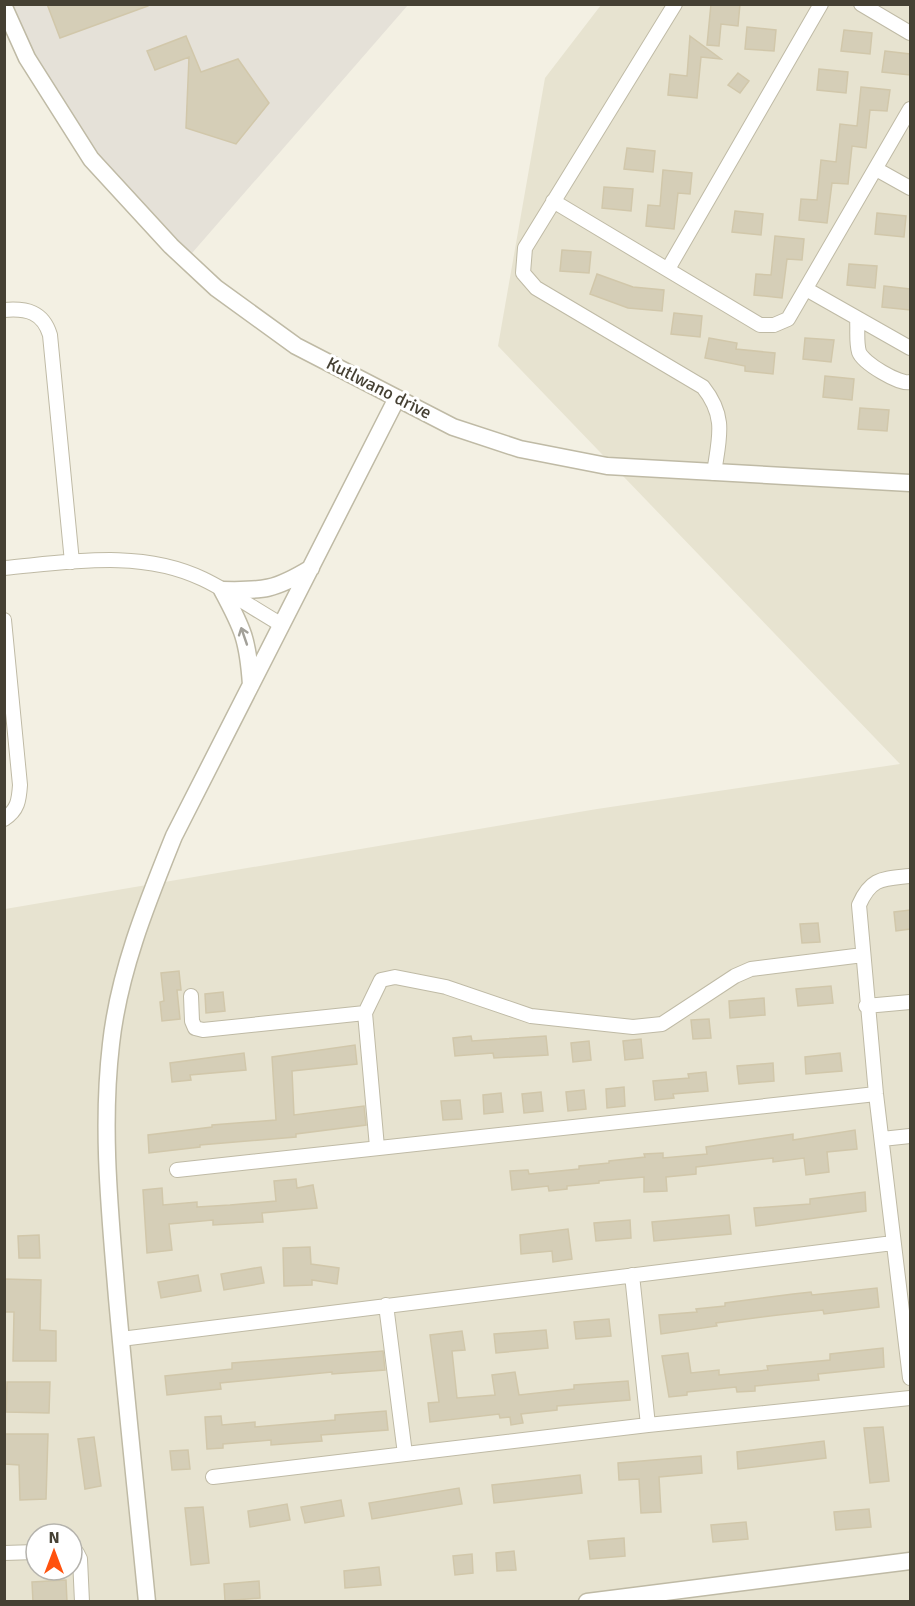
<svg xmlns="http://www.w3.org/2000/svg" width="915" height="1606" font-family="Signika,sans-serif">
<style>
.residential{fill:#e7e3d0;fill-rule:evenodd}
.industrial{fill:#e5e1d8}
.building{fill:#d5ceb7;stroke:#d1c7aa;stroke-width:1.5}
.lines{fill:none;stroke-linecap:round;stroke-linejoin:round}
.minor-casing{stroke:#bfbaa5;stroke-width:16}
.tertiary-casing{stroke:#bfbaa5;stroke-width:19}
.minor{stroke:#fff;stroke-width:14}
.tertiary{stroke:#fff;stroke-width:16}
.oneway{stroke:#a2a099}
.labels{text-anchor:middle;stroke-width:6;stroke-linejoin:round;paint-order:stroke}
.street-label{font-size:18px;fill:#454033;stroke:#fff}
</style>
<rect width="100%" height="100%" fill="#f3f0e3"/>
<path class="residential" d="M601 5H910V1601L5 1602V909L597 809 900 764 498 346 545 78ZM36 1534H72V1570H36Z"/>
<path class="industrial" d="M9 5H408L186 260 87 151 33 67Z"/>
<path class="building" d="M47 4H148V6L60 38Z
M711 4H740L738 26 721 24 719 46 707 45Z
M747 27 776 30 774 51 745 49Z
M844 30 872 33 870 54 841 51Z
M186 36 201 72 238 59 269 103 236 144 186 128 189 57 155 70 147 51Z
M690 36 721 59 701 57 697 98 668 95 670 74 687 76Z
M885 51 910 54V75L882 72Z
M819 69 848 72 846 93 817 90Z
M738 73 749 81 740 93 728 85Z
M861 87 890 90 887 111 870 110 866 148 852 146 848 184 832 183 827 223 799 220 801 199 817 200 821 160 836 162 840 124 857 126Z
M627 148 655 151 653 172 624 169Z
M663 170 692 173 690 194 678 193 674 229 646 226 648 205 660 206Z
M604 187 633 189 631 211 602 208Z
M735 211 763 214 761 235 732 232Z
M877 213 906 216 904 237 875 234Z
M775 236 804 239 802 260 787 259 782 298 754 295 756 274 771 275Z
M562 250 591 252 589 273 560 271Z
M849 264 877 266 875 288 847 285Z
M597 274 633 287 664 290 662 311 628 308 590 294Z
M884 286 910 289V310L882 307Z
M674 313 702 316 700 337 671 334Z
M709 338 737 343 736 349 775 353 773 374 745 371V366L705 358Z
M805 338 834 340 831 362 803 359Z
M825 376 854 379 852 400 823 397Z
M860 408 889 410 887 431 858 429Z
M910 910V929L896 931 894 912Z
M818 923 820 942 802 943 800 924Z
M179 971 181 990H177L180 1019 162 1021 160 1002 164 1001 161 973Z
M831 986 833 1003 798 1006 796 989Z
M223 992 225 1011 206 1013 205 994Z
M764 998 765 1015 730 1018 729 1001Z
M709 1019 711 1038 693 1039 691 1020Z
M471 1036 472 1041 546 1036 548 1055 494 1058 493 1053 455 1056 453 1038Z
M641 1039 643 1058 625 1060 623 1041Z
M589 1041 591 1060 573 1062 571 1043Z
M355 1045 357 1064 292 1071 294 1115 364 1106 366 1125 296 1134V1137L200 1145V1147L149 1153 148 1135 212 1127V1125L276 1120 272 1057Z
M244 1053 246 1070 190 1075 191 1080 172 1082 170 1063Z
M840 1053 842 1071 806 1074 805 1057Z
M773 1063 774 1081 739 1084 737 1066Z
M706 1072 708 1091 673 1094 674 1098 655 1100 653 1081 689 1078 688 1074Z
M624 1087 625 1106 607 1108 606 1089Z
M584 1090 586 1109 568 1111 566 1092Z
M541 1092 543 1111 524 1113 522 1094Z
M501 1093 503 1112 484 1114 483 1095Z
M460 1100 462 1119 443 1120 441 1101Z
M855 1130 857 1149 827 1152 829 1172 806 1175 804 1158 773 1162V1158L696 1167V1174L666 1177 667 1191 644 1192V1177L599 1181V1183L567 1186V1189L549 1191 548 1186 512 1190 510 1171 528 1170 529 1174 579 1169V1166L609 1163V1161L645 1157 644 1154 663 1153V1158L707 1154 706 1147 793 1134V1140Z
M296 1179 297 1188 313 1185 317 1208 262 1213 263 1222 213 1225V1220L169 1224 172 1250 147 1253 143 1190 162 1188 163 1205 197 1202V1207L230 1205 276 1201 274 1181Z
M865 1192 866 1211 756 1226 754 1208 810 1204V1199Z
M729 1215 731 1234 654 1241 652 1222Z
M630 1220 631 1238 596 1241 594 1223Z
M568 1229 572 1259 553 1262 552 1251 521 1254 520 1235Z
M39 1235 40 1258H19L18 1236Z
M310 1247 311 1264 339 1268 337 1284 312 1280V1285L284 1286 283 1248Z
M261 1267 264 1283 224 1290 221 1274Z
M198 1275 201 1291 161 1298 158 1282Z
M4 1279 41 1280 40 1330 56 1331V1361H13L14 1312H4Z
M877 1288 879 1307 824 1314 823 1310 778 1315 716 1323 717 1326 661 1334 659 1315 697 1312 696 1309 725 1306V1303L793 1294 811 1292 812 1295Z
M609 1319 611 1336 576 1339 574 1322Z
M546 1330 548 1348 496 1353 494 1334Z
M462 1331 465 1350 452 1351 457 1398 495 1395 492 1375 515 1372 519 1395 574 1389V1385L628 1381 630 1400 557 1406V1410L521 1414 523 1423 511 1425 510 1417 500 1418 499 1414 430 1422 428 1403 439 1402 430 1335Z
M883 1348 884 1367 818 1374 819 1380 755 1386V1391L737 1392 736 1387 687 1392V1395L669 1397 662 1356 688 1353 691 1373 719 1370V1375L768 1370 767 1366 830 1360V1354Z
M383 1351 385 1370 332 1374V1372L220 1383 221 1389 167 1395 165 1376 232 1369V1363Z
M7 1382H50L49 1413 6 1412Z
M386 1411 388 1430 321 1435 322 1441 271 1445V1440L223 1444V1448L207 1449 205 1417 221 1416 222 1425 255 1422V1427L335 1420V1415Z
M883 1427 889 1481 870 1483 864 1428Z
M5 1434H48L46 1499 20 1500 19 1465 5 1464Z
M94 1437 101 1486 85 1489 78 1439Z
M824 1441 826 1458 738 1469 737 1452Z
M188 1450 190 1469 172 1470 170 1451Z
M701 1456 702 1473 659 1477 661 1512 641 1513 639 1479 619 1480 618 1463Z
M580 1475 582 1493 494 1503 492 1485Z
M459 1488 462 1504 372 1519 369 1503Z
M341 1500 344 1516 305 1523 301 1507Z
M287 1504 290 1520 250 1527 248 1511Z
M203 1507 209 1563 191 1565 185 1508Z
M869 1509 871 1527 836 1530 834 1512Z
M746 1522 748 1539 713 1542 711 1525Z
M624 1538 625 1556 590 1559 588 1541Z
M514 1551 516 1570 497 1571 496 1553Z
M472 1554 473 1573 455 1575 453 1556Z
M379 1567 381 1585 345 1588 344 1571Z
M66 1580 67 1602H33L32 1582Z
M259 1581 260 1598 225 1601 224 1584Z"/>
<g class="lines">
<g class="minor-casing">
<path id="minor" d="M675 4 525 248 523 273 536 288 703 387C727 417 719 438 714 473
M861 4 910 33
M876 169 910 188
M553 201 760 325H774L788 319 910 109
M668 269 821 4
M806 289 910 348
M4 310C27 308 43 312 50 335L72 562
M857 318C858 329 856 342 859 352 863 363 900 385 910 382
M4 568C70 562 141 549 203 579 230 592 256 610 282 625
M4 620 20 785C19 800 18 810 4 819
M910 876C883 879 871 877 859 905L876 1094 910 1378
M191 996 192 1021 195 1028 203 1030 365 1013 377 1147
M866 1006 910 1002
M365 1013 381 980 395 977 446 987 531 1016 633 1027 662 1024 735 976 751 969 863 955
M882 1139 910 1136
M177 1170 876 1094
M632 1275 648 1425
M386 1305 405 1454
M121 1339 893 1243
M213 1477 648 1425 910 1398
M72 1551 77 1553 80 1559 82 1602
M4 1553 36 1552"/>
</g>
<g class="tertiary-casing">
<path id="tertiary" d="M4 7 27 58 91 159 171 246 216 288 296 346 453 427 520 449 607 466 910 483
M251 685C248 640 243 629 222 590 263 591 275 590 311 568
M147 1602C137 1500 126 1399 117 1298 110 1213 101 1129 111 1044 119 971 147 903 174 836L397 398
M587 1602 910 1561"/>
</g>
<use href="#minor" class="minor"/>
<use href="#tertiary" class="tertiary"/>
</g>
<defs><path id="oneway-shaft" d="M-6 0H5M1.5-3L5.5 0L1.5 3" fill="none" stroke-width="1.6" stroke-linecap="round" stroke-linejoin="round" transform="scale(1.5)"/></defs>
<use class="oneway" href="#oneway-shaft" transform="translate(244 636) rotate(-109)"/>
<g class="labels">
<g class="street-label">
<text transform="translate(379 388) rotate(27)" y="6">Kutlwano drive</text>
</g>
</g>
<rect width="915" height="1606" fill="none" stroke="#454033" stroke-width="12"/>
<g transform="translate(54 1552)"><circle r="28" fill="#ffffff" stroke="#b5b3ad" stroke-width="1.5"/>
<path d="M0-4.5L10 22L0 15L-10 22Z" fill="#ff520e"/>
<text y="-9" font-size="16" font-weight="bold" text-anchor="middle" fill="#454033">N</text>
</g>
</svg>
